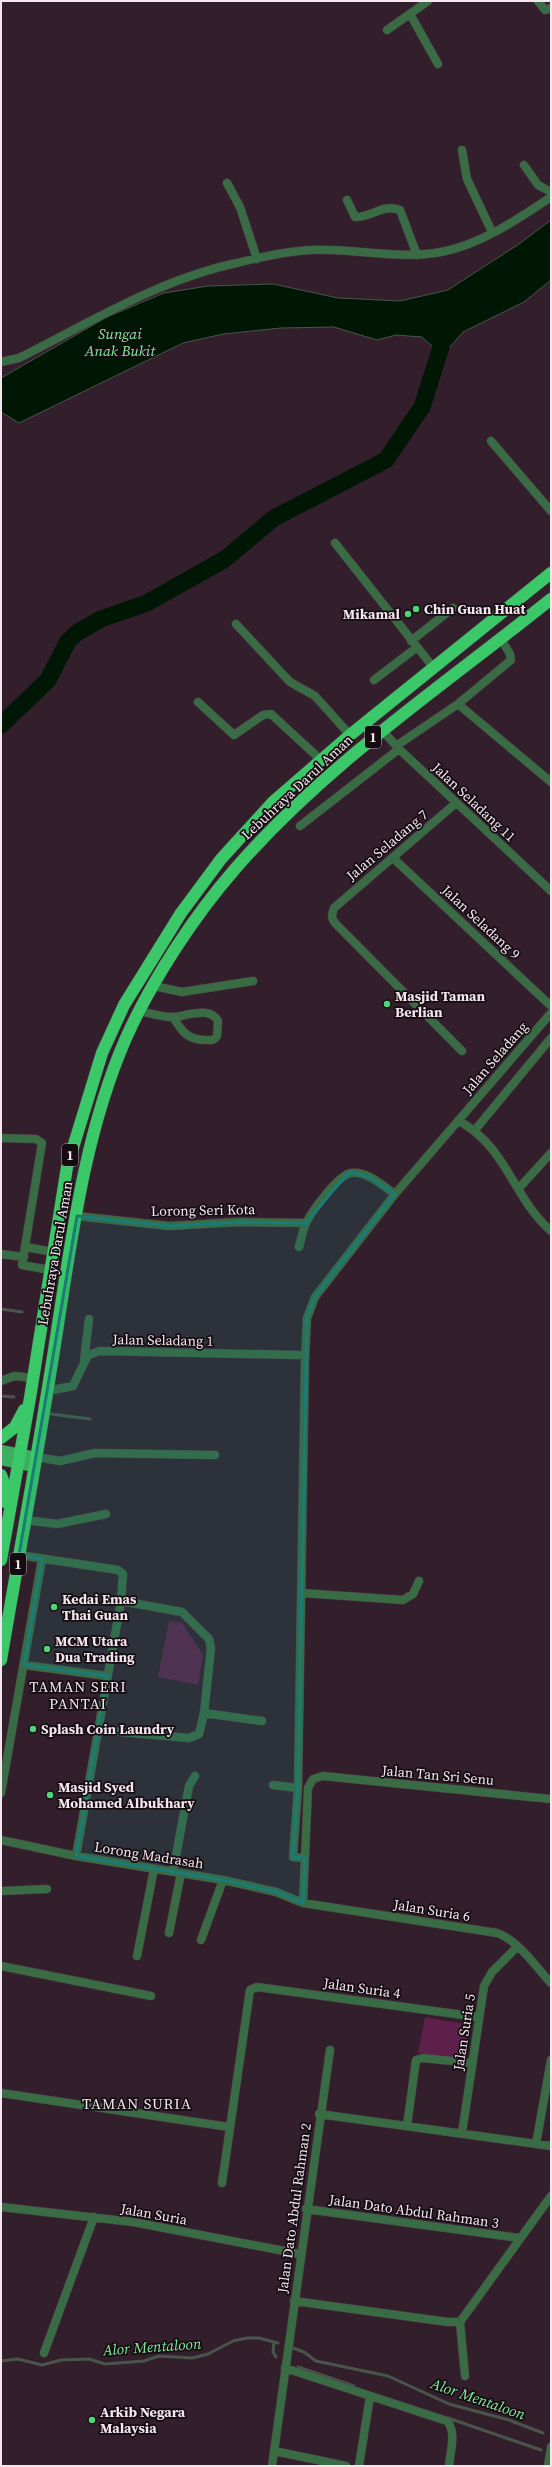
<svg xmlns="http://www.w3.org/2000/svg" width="552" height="2467" font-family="'Source Serif 4',serif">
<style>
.green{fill:#5e204a}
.water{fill:#001705;stroke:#49554b}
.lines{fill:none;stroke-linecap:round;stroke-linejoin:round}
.stream{stroke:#49554b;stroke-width:3}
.river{stroke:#001705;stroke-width:17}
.street-casing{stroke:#4e3b47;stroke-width:9}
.primary-casing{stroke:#4e3b47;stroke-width:11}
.highway-casing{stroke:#4e3b47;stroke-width:13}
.street{stroke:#396b45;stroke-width:8}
.primary{stroke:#3dad5e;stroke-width:10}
.highway{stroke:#3ac868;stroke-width:12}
.marked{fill:#1a7c74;fill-opacity:0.2;stroke:#1a7c74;stroke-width:3;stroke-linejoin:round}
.poi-dot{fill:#4dd676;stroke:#150c12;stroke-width:1.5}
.labels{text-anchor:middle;stroke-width:3.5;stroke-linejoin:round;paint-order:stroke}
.shield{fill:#150c12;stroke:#b1a5ac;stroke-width:1}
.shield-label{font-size:13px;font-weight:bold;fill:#f4e6ee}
.poi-label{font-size:14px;font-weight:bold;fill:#f4e6ee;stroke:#150c12;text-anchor:start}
.street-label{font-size:14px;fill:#f4e6ee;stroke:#150c12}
.water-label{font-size:15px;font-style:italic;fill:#83ed9c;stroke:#150c12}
.neighbourhood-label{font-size:15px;letter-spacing:1px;fill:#f4e6ee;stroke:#150c12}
</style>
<rect width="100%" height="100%" fill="#331f2c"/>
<path class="green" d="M169 1621 182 1623 203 1655 198 1685 158 1677Z
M425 2017 470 2025 464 2062 418 2053Z"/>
<path class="water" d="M551 220V280L524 302 463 332 450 347H433L422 337 396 335 377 340 334 327 281 328 223 334 183 343 19 423 1 412V378L107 317 164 293 208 286 273 284 338 298 400 301 448 290 519 244Z"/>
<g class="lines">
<path class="stream" d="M1 1309 22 1312
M1 1396 14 1397
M51 1414 90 1419
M274 2342 273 2352 276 2357
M293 2348 304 2352 316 2361 388 2376 449 2404 509 2420 543 2433
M1 2361 18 2359 42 2365 61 2360 89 2359 105 2364 144 2361 159 2356 192 2358 208 2354 233 2341 247 2338H259L278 2343
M298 2367 354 2386
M448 2418 541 2450"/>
<path class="river" d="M1 725 48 680 68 641 78 632 101 619 147 603 225 559 274 518 386 460 422 407 441 347 442 325"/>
<g class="street-casing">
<path id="street" d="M538 1 545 10 551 8
M410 14 438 64
M387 30 428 1
M462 150 467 179 492 232
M524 165 538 185 551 192
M227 183 240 207 257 259
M347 200 355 217C371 218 383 203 400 210L417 255
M1 362 19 358C89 323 160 279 237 263 261 257 287 251 311 250 355 248 397 260 441 252 480 245 518 219 551 197
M491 441 551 511
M335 543 433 667
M236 624 290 682 315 696 350 735
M411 641 453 608
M374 680 416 648
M198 702 234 735 263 715 271 714 321 760
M458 704 551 782
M382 730 399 749 551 891
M396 746 458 704 511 660 510 654 501 639
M456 803 334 908C331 916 331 919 337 925L462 1051
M300 826 399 749
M393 858 551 1006
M154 986 182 992 253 981
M139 1011C150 1013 164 1018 174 1017 186 1016 210 1006 218 1021L217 1036C214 1041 211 1040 206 1040 188 1040 182 1032 173 1017
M459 1121C507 1147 513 1198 551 1231
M475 1130 551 1038
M1 1138 36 1139 42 1143 22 1265 50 1270
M519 1188 551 1153
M77 1216 169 1226 238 1222 306 1223
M26 1247 53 1252
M299 1247C301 1239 303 1230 306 1223 312 1211 338 1175 351 1173 366 1170 383 1186 395 1194
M1 1254 24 1257
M84 1361 89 1319
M1 1381 14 1376 33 1378
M47 1391 73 1386 88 1355 100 1351 298 1355
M36 1457 60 1461 95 1453 215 1455
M25 1520 57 1524 106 1514
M19 1555 118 1570 123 1574 121 1601 76 1856
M302 1593 403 1600 413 1594 419 1581
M24 1665 107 1676
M204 1713 262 1721
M98 1730 189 1738 199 1734 204 1713 211 1648 209 1639 182 1612 121 1601
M273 1785 298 1788
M1 1793 42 1559
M1 1840 76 1856 223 1880 276 1892 303 1903 497 1933C518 1940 536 1967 551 1983
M305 1858 293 1857 298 1788 305 1359 307 1318 315 1297 395 1194 551 1013
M173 1872 189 1786 195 1776
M1 1891 47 1889
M303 1903 308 1788 313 1779 323 1776 551 1799
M169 1933 181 1873
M201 1940 223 1880
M137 1956 154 1869
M1 1966 151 1996
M1 2093 229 2127
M319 2114 551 2146
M407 2126 416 2060 423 2058 472 2063
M462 2133 484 1986 492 1972 517 1947
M536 2144 551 2060
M222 2183 250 1990 257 1987 478 2017
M1 2207 133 2222 300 2254
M306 2209 519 2238
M294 2301 448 2322H460
M460 2322 551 2196
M460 2322 465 2376
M44 2353 94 2217
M285 2368 447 2421C457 2432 450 2452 449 2466
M274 2451 346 2466
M272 2466 330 2050
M359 2466 370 2396
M548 2466 551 2447"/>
</g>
<g class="primary-casing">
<path id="primary" d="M1 1450 36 1457
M1 1460 34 1467"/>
</g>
<g class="highway-casing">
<path id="highway" d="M1 1438 15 1427 24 1410
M1 1475 6 1489 5 1502
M1 1560 30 1398 67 1167 102 1053 124 1005 181 913 221 859 273 802 350 735 551 573
M1 1660C17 1565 35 1470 50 1375 69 1262 80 1143 126 1038 152 980 194 916 235 869 327 763 443 686 551 599"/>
</g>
<use href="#street" class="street"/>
<use href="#primary" class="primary"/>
<use href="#highway" class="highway"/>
</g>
<path class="marked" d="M351 1172 370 1177 395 1194 315 1297 307 1318 298 1788 293 1857 305 1858 303 1903 276 1892 223 1880 76 1856 107 1676 24 1665 42 1559 19 1555 77 1216 169 1226 238 1222 306 1223 346 1175Z"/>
<g class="poi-dot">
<circle cx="416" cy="609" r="4"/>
<circle cx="408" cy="614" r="4"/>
<circle cx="387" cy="1004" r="4"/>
<circle cx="54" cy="1607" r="4"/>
<circle cx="47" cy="1649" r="4"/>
<circle cx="33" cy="1729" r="4"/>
<circle cx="50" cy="1795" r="4"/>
<circle cx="92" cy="2420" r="4"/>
</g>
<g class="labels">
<g class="shield">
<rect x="365" y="726" width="16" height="22" rx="3"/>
<rect x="62" y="1144" width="16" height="22" rx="3"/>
<rect x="10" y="1553" width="16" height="22" rx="3"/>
</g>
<g class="shield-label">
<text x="373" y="742">1</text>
<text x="70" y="1160">1</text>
<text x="18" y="1569">1</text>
</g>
<g class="poi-label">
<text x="424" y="614">Chin Guan Huat</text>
<text x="400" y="619" text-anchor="end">Mikamal</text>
<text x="395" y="1001">Masjid Taman<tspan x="395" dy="16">Berlian</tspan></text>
<text x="62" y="1604">Kedai Emas<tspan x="62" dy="16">Thai Guan</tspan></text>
<text x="55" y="1646">MCM Utara<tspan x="55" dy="16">Dua Trading</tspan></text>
<text x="41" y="1734">Splash Coin Laundry</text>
<text x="58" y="1792">Masjid Syed<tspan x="58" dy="16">Mohamed Albukhary</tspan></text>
<text x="100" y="2417">Arkib Negara<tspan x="100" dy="16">Malaysia</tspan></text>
</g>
<g class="street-label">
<text transform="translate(297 787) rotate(-43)" y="5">Lebuhraya Darul Aman</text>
<text transform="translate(474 802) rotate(43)" y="5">Jalan Seladang 11</text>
<text transform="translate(387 845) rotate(-40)" y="5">Jalan Seladang 7</text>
<text transform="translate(481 922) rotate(43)" y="5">Jalan Seladang 9</text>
<text transform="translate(495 1058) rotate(-49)" y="5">Jalan Seladang</text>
<text transform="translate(203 1210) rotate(-1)" y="5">Lorong Seri Kota</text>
<text transform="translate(55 1253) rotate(-80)" y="5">Lebuhraya Darul Aman</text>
<text transform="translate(163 1340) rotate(1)" y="5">Jalan Seladang 1</text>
<text transform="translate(438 1775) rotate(5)" y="5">Jalan Tan Sri Senu</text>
<text transform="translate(149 1855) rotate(9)" y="5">Lorong Madrasah</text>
<text transform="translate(432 1910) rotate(9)" y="5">Jalan Suria 6</text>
<text transform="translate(362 1988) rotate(8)" y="5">Jalan Suria 4</text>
<text transform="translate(464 2032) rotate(-81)" y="5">Jalan Suria 5</text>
<text transform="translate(294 2208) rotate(-82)" y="5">Jalan Dato Abdul Rahman 2</text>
<text transform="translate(414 2211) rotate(8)" y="5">Jalan Dato Abdul Rahman 3</text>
<text transform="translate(154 2214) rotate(10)" y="5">Jalan Suria</text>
</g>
<g class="water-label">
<text x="120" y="339">Sungai<tspan x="120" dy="17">Anak Bukit</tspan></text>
<text transform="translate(152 2347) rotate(-4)" y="5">Alor Mentaloon</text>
<text transform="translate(478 2399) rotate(19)" y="5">Alor Mentaloon</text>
</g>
<g class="neighbourhood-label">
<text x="78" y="1692">TAMAN SERI<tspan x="78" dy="17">PANTAI</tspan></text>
<text x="137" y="2109">TAMAN SURIA</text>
</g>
</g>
<rect width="552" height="2467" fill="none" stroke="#f4e6ee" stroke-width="4"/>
</svg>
